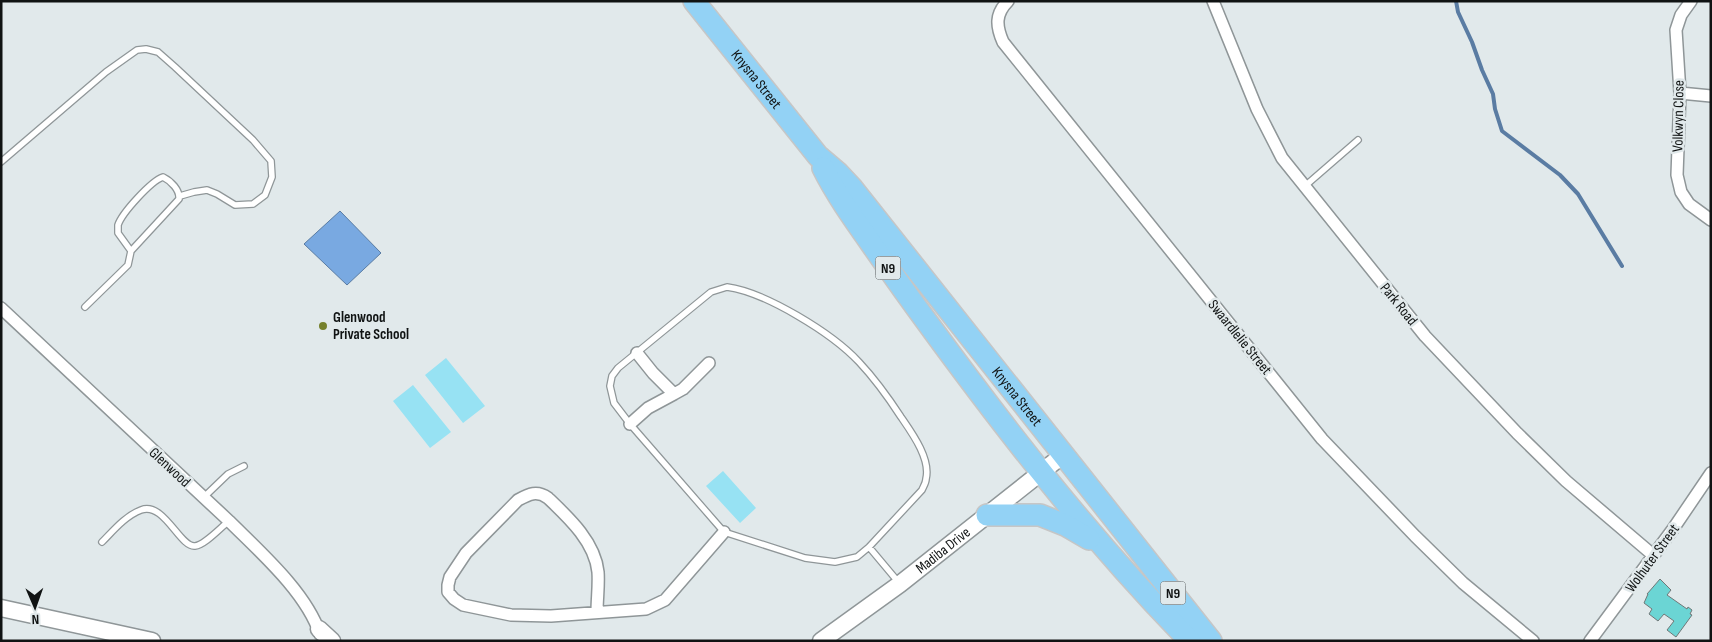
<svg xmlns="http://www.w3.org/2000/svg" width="1712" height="642" font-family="'Sofia Sans Condensed',sans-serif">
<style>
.green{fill:#97e2f3}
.water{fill:#79a9e1;stroke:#5a7ca3}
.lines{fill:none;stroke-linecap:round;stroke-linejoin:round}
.stream{stroke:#5a7ca3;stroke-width:4}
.building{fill:#6bd5d4;stroke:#707878}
.lane-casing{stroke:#8f9698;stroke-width:8}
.street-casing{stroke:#8f9698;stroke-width:14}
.secondary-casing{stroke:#8f9698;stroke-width:19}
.highway-casing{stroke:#c6c6c6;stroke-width:24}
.lane{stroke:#fff;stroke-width:5.5}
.street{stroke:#fff;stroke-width:11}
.secondary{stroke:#fff;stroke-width:16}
.highway{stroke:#93d2f5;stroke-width:21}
.poi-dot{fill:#75802c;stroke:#e1e9eb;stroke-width:2}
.labels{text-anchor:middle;stroke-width:5;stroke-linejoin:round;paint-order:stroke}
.shield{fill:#e1e9eb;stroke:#4f5354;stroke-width:1}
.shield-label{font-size:14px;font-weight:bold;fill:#101313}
.street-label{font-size:15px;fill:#101313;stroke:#e1e9eb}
.poi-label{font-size:15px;font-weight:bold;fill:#101313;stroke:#e1e9eb;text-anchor:start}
</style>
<rect width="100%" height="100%" fill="#e1e9eb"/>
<path class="green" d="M446 358 485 406 463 423 425 375Z
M413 385 451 432 430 448 393 401Z
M723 471 756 508 740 523 706 486Z"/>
<path class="water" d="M340 211 381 253 347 285 304 244Z"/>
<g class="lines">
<path class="stream" d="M1456 1 1458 12 1472 42 1482 70 1493 94 1495 109 1502 131 1560 175 1578 194 1622 266"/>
</g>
<path class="building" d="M1660 579 1671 590 1667 595 1687 609 1688 607 1692 610 1690 614 1692 615 1676 637 1667 630 1674 621 1664 614 1658 621 1649 614 1652 609 1644 603 1648 594H1647Z"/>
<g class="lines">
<g class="lane-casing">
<path id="lane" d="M1 162 106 72 137 50 146 49 158 52 175 67 253 140 271 161 272 177 265 195 253 204 235 205 217 194 207 190 194 192 180 196
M1305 186 1358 140
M727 287C765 292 832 333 859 362 875 379 888 397 901 417 912 433 931 459 926 479 926 483 923 487 922 490L869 547 857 557 835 562 805 558 724 532 630 424 614 403 610 386 612 376 618 368 711 292Z
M85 307 128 265 131 251 179 199C180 190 171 181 163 177 151 181 122 213 118 225 118 228 118 230 118 233L131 251
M203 498 228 474 244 466
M102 542C113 531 125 516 141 510 164 501 180 548 195 546 205 545 221 527 229 521
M869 547 900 584"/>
</g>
<g class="street-casing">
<path id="street" d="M1008 1C995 14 996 26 1003 42L1322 439 1415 536 1463 583 1533 641
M1213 1 1257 109 1282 158 1425 336 1517 433 1566 481 1653 555
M1691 1 1681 15 1676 30 1680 93 1677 175 1681 192 1689 204 1711 220
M1680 93 1711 96
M1 308 229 521C260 552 306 592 320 634
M674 394 683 389 709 363
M630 424 648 408 674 394 653 373 637 353
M597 612C597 599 599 585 598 572 595 542 569 518 548 498 537 490 529 494 518 500L466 553 450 577 448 585V592L454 599 463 605 511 615 551 616 646 609 665 600 724 532
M1590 641 1673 529 1711 473"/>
</g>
<g class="secondary-casing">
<g id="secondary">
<path d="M1 608 152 641"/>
<path d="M319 629 332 641"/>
<path id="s1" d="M821 641 900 584 1063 455"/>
</g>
</g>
<g class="highway-casing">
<g id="highway">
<path id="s2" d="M694 1 818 156 838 173 852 188 1211 641"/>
<path d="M823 168C836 194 853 218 870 242 888 268 907 295 927 322 1008 433 1093 542 1190 641"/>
<path d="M987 515H1040L1065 525 1089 539"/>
</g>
</g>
<use href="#lane" class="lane"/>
<use href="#street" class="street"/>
<use href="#secondary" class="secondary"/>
<use href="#highway" class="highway"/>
</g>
<circle class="poi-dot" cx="323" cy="326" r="5"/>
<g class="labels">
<g class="shield">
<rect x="875.5" y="256.5" width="25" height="23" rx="4"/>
<rect x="1160.5" y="581.5" width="25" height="23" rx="4"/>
</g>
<g class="shield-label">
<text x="888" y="273">N9</text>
<text x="1173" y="598">N9</text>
</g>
<g class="street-label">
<text dy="5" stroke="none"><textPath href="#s2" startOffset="100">Knysna Street</textPath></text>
<text transform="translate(1678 116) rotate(-89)" y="5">Volkwyn Close</text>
<text transform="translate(1399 304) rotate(51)" y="5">Park Road</text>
<text transform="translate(1240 337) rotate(51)" y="5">Swaardlelie Street</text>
<text dy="5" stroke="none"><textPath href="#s2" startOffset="511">Knysna Street</textPath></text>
<text transform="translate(170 467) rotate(43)" y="5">Glenwood</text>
<text dy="5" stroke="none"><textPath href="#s1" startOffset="152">Madiba Drive</textPath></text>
<text transform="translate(1652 558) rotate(-54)" y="5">Wolhuter Street</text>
</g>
<g class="poi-label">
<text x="333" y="322">Glenwood<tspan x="333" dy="17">Private School</tspan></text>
</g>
</g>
<rect width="1712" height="642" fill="none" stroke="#101313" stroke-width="5"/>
<g transform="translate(35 607) rotate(178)" stroke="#e1e9eb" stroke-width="4" paint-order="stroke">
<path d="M0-4L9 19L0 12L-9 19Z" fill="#101313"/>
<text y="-8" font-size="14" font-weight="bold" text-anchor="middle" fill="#101313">N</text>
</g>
</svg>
